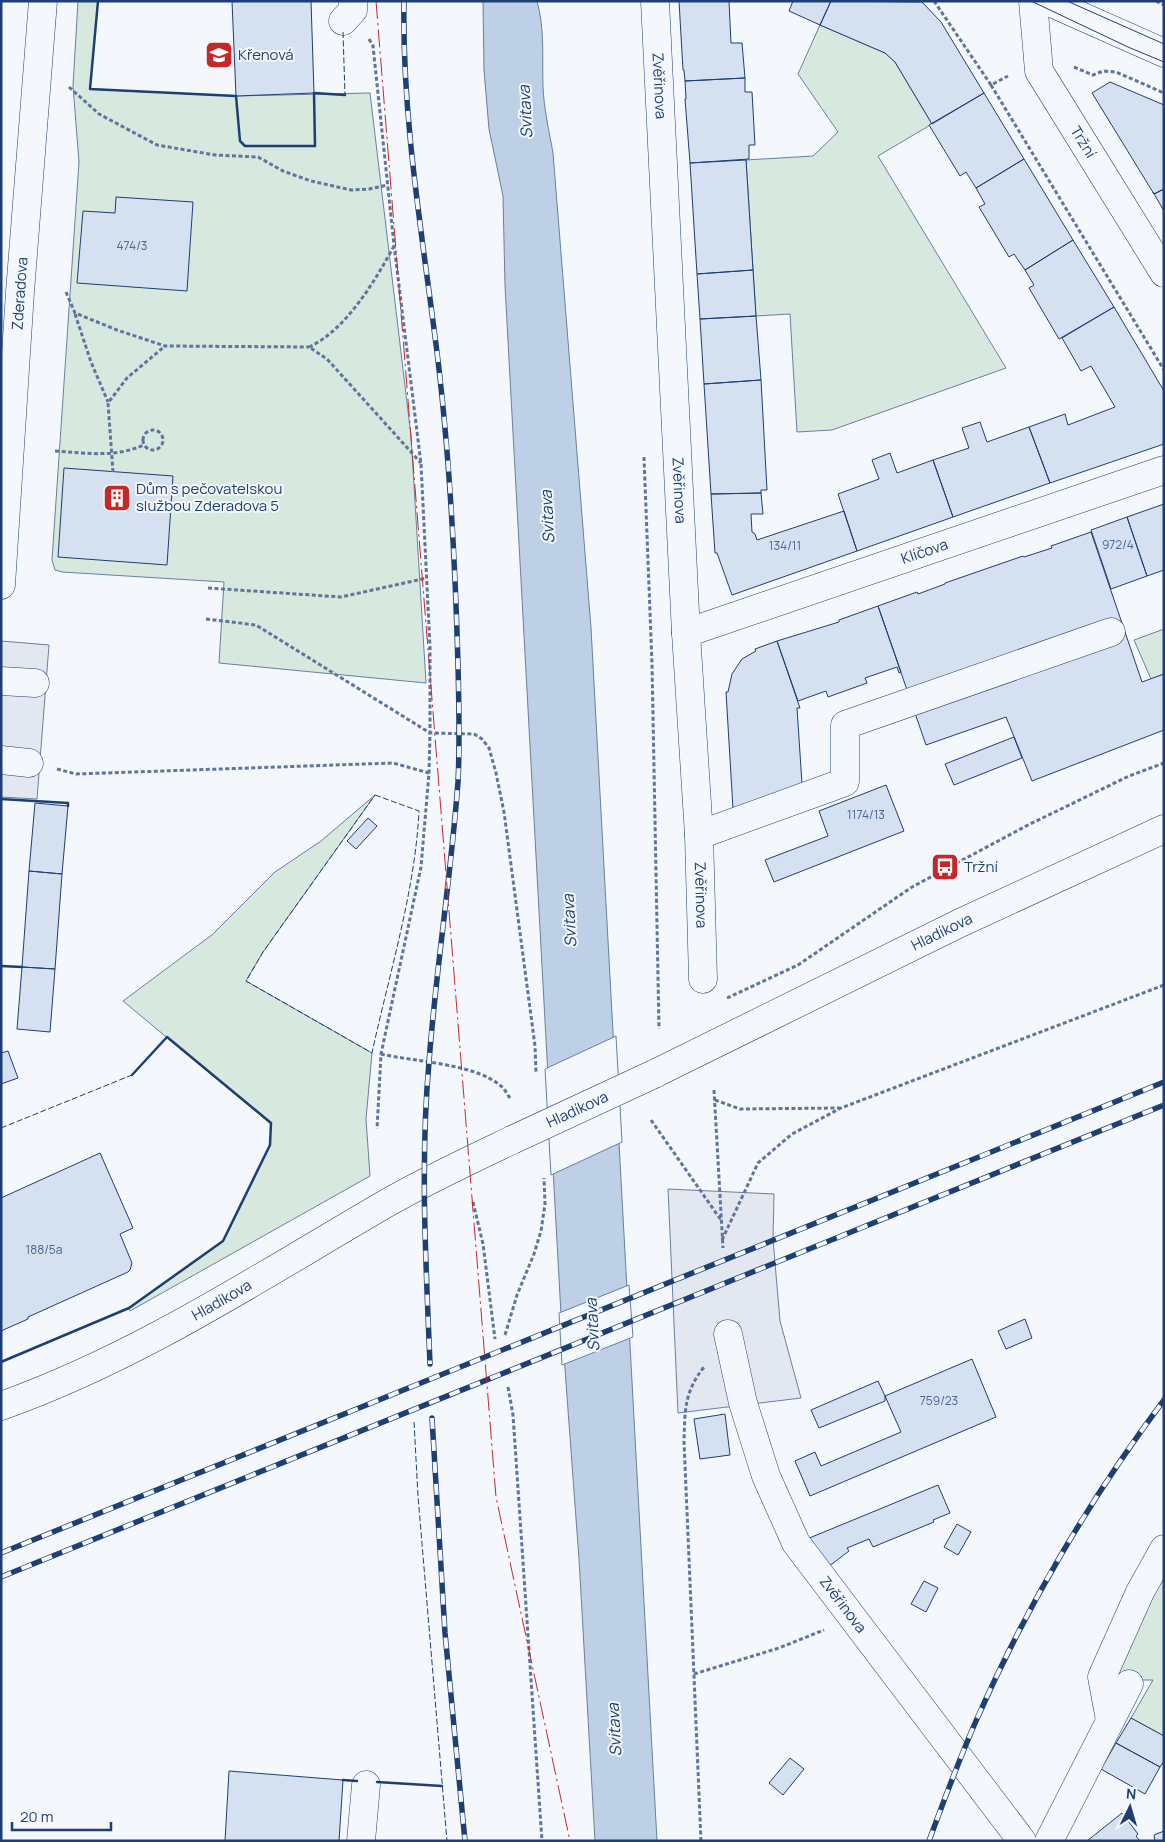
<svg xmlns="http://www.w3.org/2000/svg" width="1165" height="1842" font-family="Manrope,sans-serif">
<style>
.green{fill:#d7e8df;stroke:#687fa3}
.parking{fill:#e3e8f0;stroke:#687fa3}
.water{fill:#bed0e5;stroke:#687fa3}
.pier{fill:#f4f7fb;stroke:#687fa3}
.building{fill:#d5e0f0;stroke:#1d3f73}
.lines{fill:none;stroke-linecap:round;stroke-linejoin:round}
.minor-casing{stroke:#1d3f73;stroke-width:29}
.major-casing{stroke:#1d3f73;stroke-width:29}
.path{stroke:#5e769c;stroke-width:3;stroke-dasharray:4 2.5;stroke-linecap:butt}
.minor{stroke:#f4f7fb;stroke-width:28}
.major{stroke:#f4f7fb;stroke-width:28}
.tram{stroke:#1d3f73;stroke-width:1}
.rail-casing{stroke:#1d3f73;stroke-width:5.5}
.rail{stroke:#f4f7fb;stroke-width:4;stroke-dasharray:11;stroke-linecap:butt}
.major-bridge-casing{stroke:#1d3f73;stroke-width:29;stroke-linecap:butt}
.major-bridge{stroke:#f4f7fb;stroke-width:28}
.fence{stroke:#1d3f73;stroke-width:1;stroke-dasharray:6 2.5;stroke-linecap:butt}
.wall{stroke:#1d3f73;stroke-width:2.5}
.power{stroke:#c62828;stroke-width:1;stroke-dasharray:18 4 2.5 4;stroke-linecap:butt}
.labels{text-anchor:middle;stroke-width:4;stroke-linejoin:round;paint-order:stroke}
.number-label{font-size:12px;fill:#4b6792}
.poi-label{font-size:15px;fill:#1d3f73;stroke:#f4f7fb;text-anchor:start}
.street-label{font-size:15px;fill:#1d3f73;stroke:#f4f7fb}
.water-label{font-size:16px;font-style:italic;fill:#1d3f73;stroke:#f4f7fb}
</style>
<rect width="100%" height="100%" fill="#f4f7fb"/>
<path class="green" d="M78 1H98L90 89 236 96 370 93 411 436 426 683 219 663 224 582 62 572 55 570 52 560 79 162 73 86Z
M820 25 885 53 895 62 932 124 878 156 1006 368 832 430 797 432 790 314 756 316 746 160 813 156 838 132 798 74Z
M1164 629V674L1151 679 1134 640Z
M375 795 263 952 246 981 372 1053 366 1119 370 1176 130 1311 129 1308 223 1241 270 1145 271 1124 123 1001 213 934 275 872 321 841Z
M1164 1549V1736L1131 1718 1153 1680H1109Z"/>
<path class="parking" d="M1 641 49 645 37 799 1 797Z
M668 1189 774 1194 773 1239 780 1321 801 1398 678 1413Z"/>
<path class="water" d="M483 1H537C545 30 542 57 543 87 544 109 549 131 553 153L591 628 657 1841H595L579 1559 561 1315 505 286 503 196 489 129 484 70Z"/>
<path class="pier" d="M616 1036 622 1142 551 1175 545 1069Z
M629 1285 633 1337 562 1365 559 1313Z"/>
<path class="building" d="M232 1H311L314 93 236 96Z
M679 1H729L731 43H742L745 78 685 81 684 70H683Z
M793 1H831L820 25 789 11Z
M831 1 922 2 941 22 984 93 932 124 895 62 885 53 820 25Z
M745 78V92H752L755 145H749V159L690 163 685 99H686L685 81Z
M1110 82 1164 105V189L1154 194 1092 93Z
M984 93 1024 159 976 188 966 172 960 176 929 125Z
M1024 159 1073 240 1025 270 1014 254 1009 257 979 207 985 204 976 188Z
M746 160 753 270 697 274 690 163Z
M1164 189V211L1153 192 1154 194Z
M116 197 193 202 187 291 77 283 83 211 115 213Z
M1073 240 1114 307 1059 339 1029 288 1034 285 1025 270Z
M753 270 756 316 700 319 697 274Z
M1114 307 1164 391V444L1050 483 1029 427 1065 414 1068 425 1115 407 1091 366 1081 371 1062 338Z
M756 316 761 380 704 384 700 319Z
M761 380 767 490H761V493L711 494 704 384Z
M980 422 987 442 1029 427 1050 483 953 517 933 460 969 448 962 428Z
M890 453 897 473 933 460 953 517 857 551 838 494 879 479 872 460Z
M64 468 173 476 167 565 58 557Z
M761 493 763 514H751L752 532 755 534 757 540 844 511 857 551 732 595 717 553H715L711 494Z
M1164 504V570L1147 576 1127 517Z
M1127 517 1147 576 1111 589 1091 530Z
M1091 532 1142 682 1164 674V730L1032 781 1006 717 926 745 878 606 917 592 918 594 945 584V583L1023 556 1024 557 1052 548 1051 546Z
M878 606 901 672 899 673 897 667 865 678 867 683 828 697 826 691 798 701 777 641 839 622V620Z
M777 641 800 708H797L802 784 733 809 726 692H728L732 674 742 659 756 651 755 649Z
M1014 737 1022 758 954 785 945 764Z
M886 785 904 831 774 882 765 860 828 836 819 811Z
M35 803 68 806 62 874 29 871Z
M368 818 377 826 356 849 347 841Z
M29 871 62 874 55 969 22 967Z
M22 967 55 969 50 1032 17 1029Z
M8 1051 18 1078 1 1084V1053Z
M100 1153 133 1228 120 1234 132 1263 130 1270 128 1272 28 1317V1319L1 1331V1198Z
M1025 1319 1032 1338 1006 1349 998 1331Z
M972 1359 996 1417 810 1496 795 1461 815 1452 821 1466 901 1432 885 1396Z
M878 1381 885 1396V1401L819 1428 811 1410Z
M725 1414 730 1455 700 1459 694 1419Z
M938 1485 950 1513 933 1520 934 1522 873 1547 869 1539 847 1548 849 1551 828 1567 807 1539Z
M957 1524 971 1532 958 1555 944 1547Z
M924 1581 938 1588 926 1612 911 1604Z
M1131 1718 1164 1736V1761L1160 1767 1116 1743Z
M1116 1743 1160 1767 1145 1794 1101 1769Z
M790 1758 804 1769 783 1795 769 1783Z
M229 1771 343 1780 339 1841H225Z
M1122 1813 1138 1834 1136 1836 1140 1841H1087Z
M1164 1831V1841H1155L1154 1835Z"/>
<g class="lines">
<g class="minor-casing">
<g id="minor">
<path id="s1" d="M655 1 686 633 699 835 703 979"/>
<path id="s2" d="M1033 1 1039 71 1164 273"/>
<path d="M1047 1 1164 53"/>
<path d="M343 21 353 10V1"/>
<path id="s3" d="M1 585 20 292 43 1"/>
<path id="s4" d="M686 633 1164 470"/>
<path d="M1 681 35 683"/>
<path d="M1 760 29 763"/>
<path d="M699 835 845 782V725L1111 632"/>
<path id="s5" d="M728 1334 743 1403 766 1476 796 1543 1022 1841"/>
<path d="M1110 1720 1102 1677 1140 1592 1164 1549"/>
<path d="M361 1841 366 1785"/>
<path d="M1049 1841 1129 1684"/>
</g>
</g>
<g class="major-casing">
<g id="major">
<path id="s6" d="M654 1074 960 923 1164 829"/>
<path id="s7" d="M1 1406C139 1357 261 1276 387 1203 427 1180 470 1160 512 1140"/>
</g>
</g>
<path class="path" d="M934 1 991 85 1008 76
M1156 1 1164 5
M369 39 373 46 394 245 421 464 430 647V733L429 773 421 867 381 1054 377 1129
M1074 67 1093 75 1103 71 1116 72 1164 93
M991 85 1164 370
M69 87 99 114 157 145 215 155 258 157 283 171 311 181 351 190 369 189 388 185
M394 246C375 281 346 330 309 347L327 359 421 463
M66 292 75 313 117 330 165 346 309 347
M75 314 91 362 108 402
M143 440a10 10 0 1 1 20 0a10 10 0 1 1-20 0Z
M55 451C87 453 114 458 144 445
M644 457 652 664 659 1029
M113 472 108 403 127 378 165 346
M208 588 341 597 427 578
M206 619 256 625 430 733 474 734 482 739 489 748 496 773 504 812 535 1046 536 1073
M57 769 76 774 393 763 429 773
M727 998 798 965 912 887 1028 825 1129 776 1164 763
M381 1054C415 1062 474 1063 501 1086 505 1089 507 1094 510 1098
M714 1090 723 1248
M715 1100 740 1109 840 1108
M651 1120 721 1220
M473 1202 483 1244 495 1339
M722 1240 758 1163 792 1134 841 1108 1164 985
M505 1335 517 1295 534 1254 541 1231 545 1204 544 1178
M508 1387 513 1415 542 1841
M694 1674 779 1648 824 1630
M701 1841 684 1441C685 1411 684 1392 704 1367"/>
<use href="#minor" class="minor"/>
<use href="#major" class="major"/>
<path class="tram" d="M1031 1 1128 47 1164 62
M1067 1 1164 44"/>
<g class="rail-casing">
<path id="rail" d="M404 1C402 111 420 221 434 329 449 440 455 553 458 665 459 704 460 743 458 782 451 876 436 969 429 1062 420 1163 426 1264 430 1364
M432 1418 445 1633 465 1841
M1 1553 1164 1082
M1 1577 1164 1105
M929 1841C944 1800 959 1760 976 1721 1025 1609 1091 1497 1164 1400"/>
</g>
<use href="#rail" class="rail"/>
<g class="major-bridge-casing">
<g id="major-bridge">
<path id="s8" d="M512 1140 654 1074"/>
</g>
</g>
<use href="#major-bridge" class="major-bridge"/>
<path class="fence" d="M343 32 345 95
M375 795 419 811C415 892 389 974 372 1053L246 981 263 952Z
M1 1128 132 1075
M414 1422 418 1496 447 1841"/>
<path class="wall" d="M98 1 90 89 236 96 240 141 245 146H315L314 93 345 95
M1 799 68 803V806
M1 966 22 967
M1 1362 129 1308 223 1241 270 1145 271 1123 167 1037 132 1075
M343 1780 357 1781
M377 1782 442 1786"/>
<path class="power" d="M376 1 496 1497 570 1841"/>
</g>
<defs>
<g id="school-square" transform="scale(1.4375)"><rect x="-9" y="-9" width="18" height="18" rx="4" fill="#c62828" stroke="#f4f7fb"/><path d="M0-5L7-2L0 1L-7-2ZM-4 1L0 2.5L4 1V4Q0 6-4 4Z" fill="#fff"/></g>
<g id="building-square" transform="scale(1.4375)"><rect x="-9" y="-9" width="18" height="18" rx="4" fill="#c62828" stroke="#f4f7fb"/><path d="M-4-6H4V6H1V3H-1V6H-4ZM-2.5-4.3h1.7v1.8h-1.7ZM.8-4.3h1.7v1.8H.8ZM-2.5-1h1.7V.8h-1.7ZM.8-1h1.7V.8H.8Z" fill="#fff"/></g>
<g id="bus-square" transform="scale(1.4375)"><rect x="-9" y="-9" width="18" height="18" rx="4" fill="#c62828" stroke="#f4f7fb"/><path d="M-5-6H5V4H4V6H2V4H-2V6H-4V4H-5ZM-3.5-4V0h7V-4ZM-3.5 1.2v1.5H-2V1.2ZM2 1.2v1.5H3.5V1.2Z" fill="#fff"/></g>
</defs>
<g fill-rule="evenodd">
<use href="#school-square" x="219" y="55"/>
<use href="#building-square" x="117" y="498"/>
<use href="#bus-square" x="945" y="867"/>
</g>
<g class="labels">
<g class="number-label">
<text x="132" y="250">474/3</text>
<text x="1118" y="549">972/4</text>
<text x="785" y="550">134/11</text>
<text x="866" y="819">1174/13</text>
<text x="44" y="1254">188/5a</text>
<text x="939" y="1405">759/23</text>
</g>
<g class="poi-label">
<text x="238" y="60">Křenová</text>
<text x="136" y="494">Dům s pečovatelskou<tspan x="136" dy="17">službou Zderadova 5</tspan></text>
<text x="964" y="872">Tržní</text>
</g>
<g class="street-label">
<text dy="5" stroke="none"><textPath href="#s1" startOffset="85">Zvěřinova</textPath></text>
<text dy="5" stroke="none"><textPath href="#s2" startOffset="154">Tržní</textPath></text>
<text dy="5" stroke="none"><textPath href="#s3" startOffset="292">Zderadova</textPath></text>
<text dy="5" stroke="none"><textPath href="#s1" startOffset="490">Zvěřinova</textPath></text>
<text dy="5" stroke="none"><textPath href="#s4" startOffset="252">Klíčova</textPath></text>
<text dy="5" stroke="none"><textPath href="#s1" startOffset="895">Zvěřinova</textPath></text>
<text dy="5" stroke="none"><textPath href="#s6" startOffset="321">Hladíkova</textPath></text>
<text dy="5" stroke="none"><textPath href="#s8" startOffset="72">Hladíkova</textPath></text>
<text dy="5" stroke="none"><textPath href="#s7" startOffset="245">Hladíkova</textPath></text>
<text dy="5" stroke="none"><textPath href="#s5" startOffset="298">Zvěřinova</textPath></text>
</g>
<g class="water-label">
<text transform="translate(525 112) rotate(-93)" y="6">Svitava</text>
<text transform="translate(547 517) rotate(-93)" y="6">Svitava</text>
<text transform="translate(569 921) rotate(-93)" y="6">Svitava</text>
<text transform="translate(592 1325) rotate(-93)" y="6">Svitava</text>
<text transform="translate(614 1730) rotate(-93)" y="6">Svitava</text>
</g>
</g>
<rect width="1165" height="1842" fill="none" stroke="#1d3f73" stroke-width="5"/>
<g transform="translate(1130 1807) rotate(5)" stroke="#f4f7fb" stroke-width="4" paint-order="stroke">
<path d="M0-4L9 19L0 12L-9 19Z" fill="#1d3f73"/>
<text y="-8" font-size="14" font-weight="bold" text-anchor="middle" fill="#1d3f73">N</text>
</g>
<path d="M12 1822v8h99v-8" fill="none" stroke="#1d3f73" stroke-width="2.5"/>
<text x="20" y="1822" font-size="15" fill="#1d3f73" stroke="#f4f7fb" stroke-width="4" paint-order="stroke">20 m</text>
</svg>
